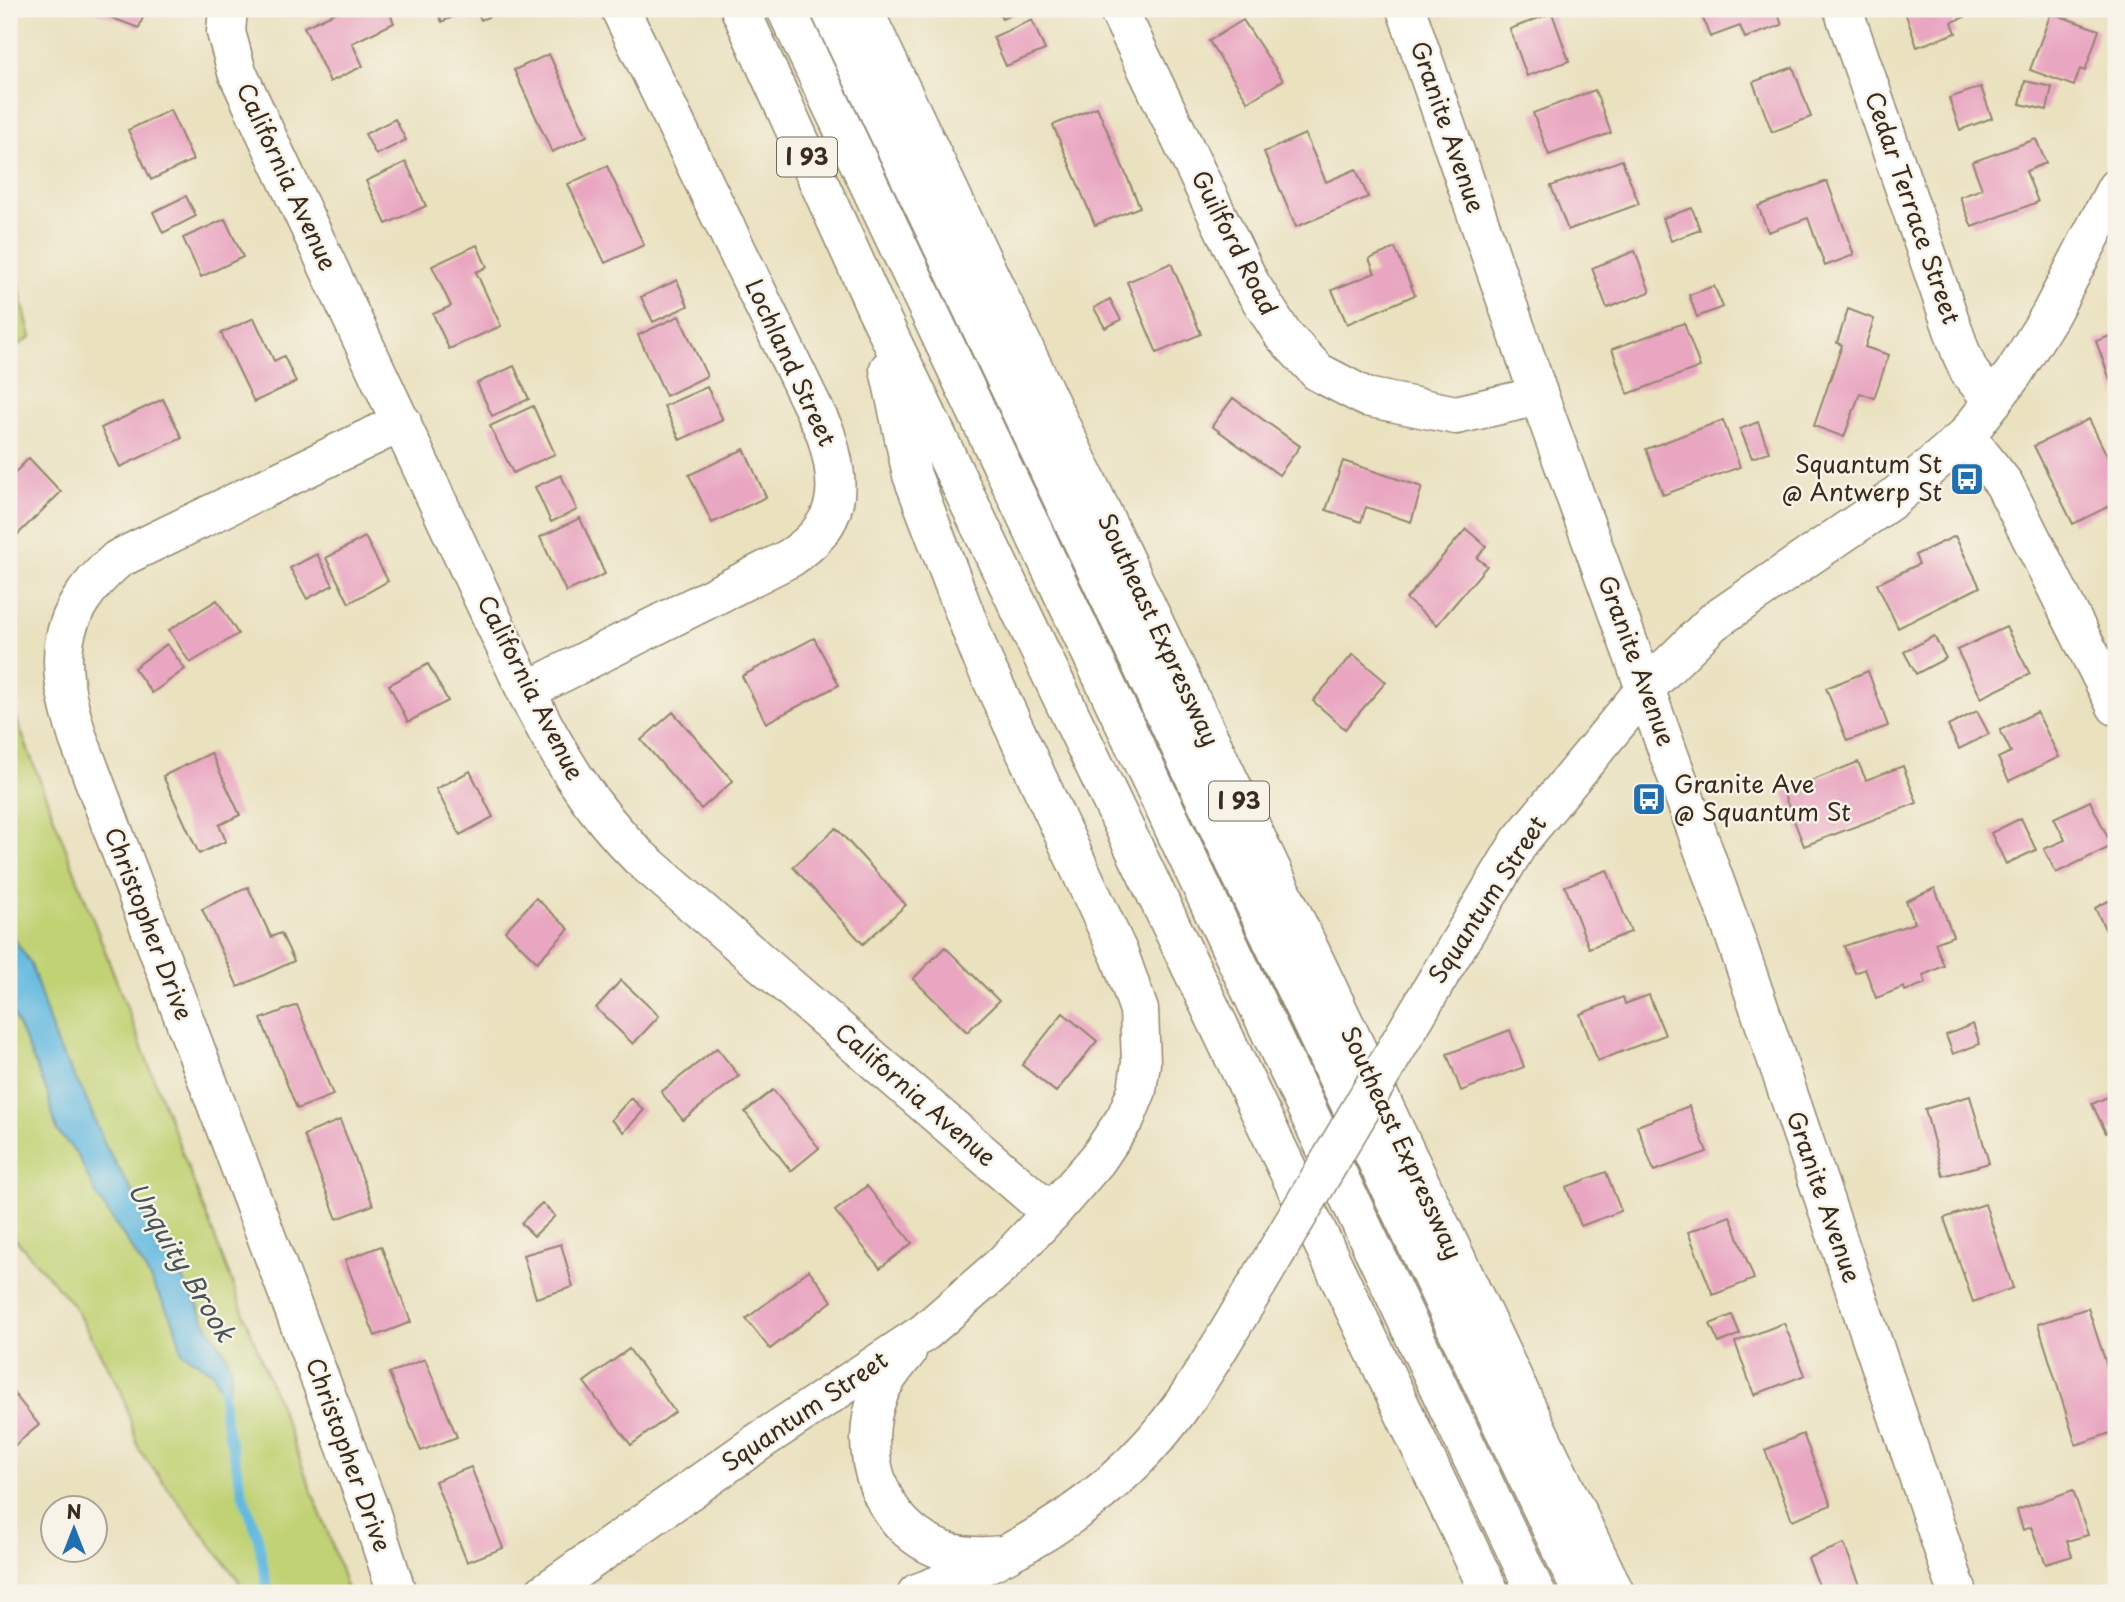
<svg xmlns="http://www.w3.org/2000/svg" width="2125" height="1602" font-family="'Playpen Sans',sans-serif">
<style>
.green{fill:#c1d275;stroke:#7e7e4a;stroke-width:2}
.water{fill:#63b9e0;stroke:#4f727f;stroke-width:2}
.lines{fill:none;stroke-linecap:round;stroke-linejoin:round}
.stream{stroke:#63b9e0;stroke-width:10}
.building{fill:#e9a6c1}
.street-casing{stroke:#92866e;stroke-width:41}
.secondary-casing{stroke:#92866e;stroke-width:41}
.highway-casing{stroke:#92866e;stroke-width:41}
.street{stroke:#fff;stroke-width:38}
.secondary{stroke:#fff;stroke-width:38}
.highway{stroke:#fff;stroke-width:38}
.secondary-bridge-casing{stroke:#92866e;stroke-width:41;stroke-linecap:butt}
.secondary-bridge{stroke:#fff;stroke-width:38}
.labels{text-anchor:middle;stroke-width:5;stroke-linejoin:round;paint-order:stroke}
.shield{fill:#f7f3e8;stroke:#73665b;stroke-width:2}
.shield-label{font-size:23px;font-weight:bold;fill:#3b2a1e}
.street-label{font-size:24px;fill:#3b2a1e;stroke:#f7f3e8}
.poi-label{font-size:24px;fill:#3b2a1e;stroke:#f7f3e8;text-anchor:end}
.water-label{font-size:26px;font-style:italic;fill:#475558;stroke:#f7f3e8}
</style>
<rect width="100%" height="100%" fill="#f7f3e8"/>
<filter id="ink" filterUnits="userSpaceOnUse"><feTurbulence type="fractalNoise" baseFrequency=".0143" numOctaves="2"/><feDisplacementMap in="SourceGraphic" scale="14" xChannelSelector="R" yChannelSelector="G"/><feConvolveMatrix kernelMatrix="1 2 1 2 8 2 1 2 1" color-interpolation-filters="sRGB"/></filter>
<filter id="wash" filterUnits="userSpaceOnUse"><feTurbulence type="fractalNoise" baseFrequency=".00686" numOctaves="4" result="noise"/><feDisplacementMap in="SourceGraphic" scale="28" xChannelSelector="R" yChannelSelector="G"/><feGaussianBlur stdDeviation="1.57" result="paint"/><feColorMatrix in="noise" values="0 0 0 0 0 0 0 0 0 0 0 0 0 0 0 0 0 1.4 0 .05"/><feComposite in="paint" operator="in"/></filter>
<g filter="url(#wash)">
<rect width="100%" height="100%" fill="#eae1bf"/>
<path class="green" d="M9 248 31 337 9 351Z
M9 700 331 1541 348 1593H242L241 1584 139 1450 121 1390 73 1305 9 1232Z"/>
<path class="water" d="M9 931 31 964 56 1043 84 1094 105 1145 198 1305C211 1346 244 1352 225 1398L212 1372 182 1352 174 1323 143 1266 97 1196 77 1154 57 1131 47 1092 9 1004Z"/>
<g class="lines">
<path class="stream" d="M223 1385 224 1413 243 1495 258 1537 268 1593"/>
</g>
<g id="blocks">
<path class="building" d="M88 9H146L139 28Z
M343 9H388L394 23 352 43 363 66 330 82 304 27Z
M436 9H470L442 22Z
M476 9H506L481 20Z
M997 9H1026L1002 19Z
M1713 9H1776L1782 25 1745 38 1740 26 1710 37 1701 13Z
M1904 9H1962L1965 17 1952 22 1956 33 1917 47Z
M1552 13 1569 61 1527 76 1510 29Z
M2051 13 2099 30 2085 71 2080 69 2074 86 2030 70Z
M1032 20 1045 50 1006 66 993 37Z
M1243 20 1283 80 1248 102 1209 41Z
M549 54 587 136 552 152 514 70Z
M1793 67 1811 117 1772 132 1753 82Z
M2025 81 2052 87 2047 110 2020 104Z
M1981 87 1992 118 1960 130 1949 98Z
M1595 90 1611 133 1549 155 1533 113Z
M1097 107 1140 207 1095 225 1053 125Z
M170 110 193 160 151 180 128 130Z
M395 119 406 140 376 155 365 134Z
M1305 134 1326 182 1356 169 1368 197 1296 227 1264 152Z
M2036 139 2046 163 2026 171 2038 202 1972 227 1960 197 1982 189 1972 162Z
M1622 160 1639 204 1568 230 1551 186Z
M406 162 426 206 386 224 366 181Z
M607 166 644 245 605 263 568 184Z
M1827 181 1854 255 1825 266 1808 218 1768 232 1758 206Z
M186 196 196 216 163 233 153 212Z
M1692 208 1700 230 1671 241 1663 218Z
M225 219 243 257 201 277 183 238Z
M477 245 487 267 476 272 501 326 449 349 433 314 451 306 432 266Z
M1395 248 1415 295 1347 324 1332 290 1375 273 1369 259Z
M1635 251 1650 292 1607 308 1592 268Z
M1171 263 1201 334 1157 353 1127 282Z
M677 280 688 306 653 322 641 297Z
M1714 286 1723 307 1697 317 1689 295Z
M1110 299 1121 320 1105 328 1094 308Z
M1848 309 1874 319 1865 347 1889 355 1874 398 1860 393 1844 437 1814 426 1842 345 1837 343Z
M679 316 707 376 666 396 638 335Z
M254 318 274 361 284 356 296 382 254 402 221 333Z
M1684 323 1700 367 1628 394 1612 349Z
M2116 334V396L2096 341Z
M514 366 529 399 492 416 477 383Z
M707 387 723 420 680 440 664 406Z
M1233 398 1300 446 1279 475 1212 426Z
M163 399 182 438 120 467 101 428Z
M533 406 555 454 513 473 490 426Z
M2089 419 2116 474V503L2073 524 2034 446Z
M1723 420 1740 467 1663 495 1646 449Z
M1758 422 1769 452 1752 458 1740 429Z
M744 449 766 497 712 523 689 475Z
M29 458 61 492 16 536 9 529V479Z
M1343 461 1422 487 1411 522 1366 507 1361 522 1326 510Z
M561 475 577 510 551 522 535 487Z
M580 518 605 574 566 592 540 537Z
M1466 529 1486 546 1477 558 1487 566 1437 625 1406 599Z
M1955 536 1980 587 1898 628 1877 584 1919 564 1915 555Z
M365 537 388 581 349 603 326 558Z
M317 554 333 585 307 599 290 568Z
M217 600 238 634 190 663 169 630Z
M2006 627 2030 674 1981 698 1957 650Z
M1934 636 1946 658 1916 674 1904 652Z
M814 638 839 685 766 723 742 676Z
M167 644 185 669 152 693 134 668Z
M1353 654 1386 682 1345 729 1313 701Z
M428 664 448 701 408 722 389 685Z
M1868 671 1888 726 1847 741 1826 688Z
M1977 711 1989 734 1959 749 1948 726Z
M673 712 733 781 701 809 641 740Z
M2037 712 2059 757 2009 781 1998 758 2011 752 2000 730Z
M211 753 240 815 219 825 226 841 199 854 163 776Z
M1858 762 1866 780 1903 766 1917 803 1804 846 1783 792Z
M470 771 493 817 460 835 436 789Z
M2090 801 2112 846 2056 873 2044 849 2065 840 2054 818Z
M2021 818 2036 850 2006 864 1991 833Z
M836 828 906 905 863 944 793 867Z
M1607 870 1631 932 1589 948 1565 886Z
M248 887 271 937 281 933 294 961 238 987 202 909Z
M1935 888 1953 936 1935 943 1944 966 1923 975 1926 983 1905 991 1904 987 1876 998 1865 969 1855 973 1844 946 1915 923 1906 901Z
M2116 897V952L2095 908Z
M536 898 569 929 537 962 505 931Z
M945 947 999 1001 967 1032 913 979Z
M621 980 659 1016 633 1044 596 1008Z
M1649 995 1665 1035 1598 1061 1580 1014 1623 997 1625 1004Z
M297 1005 333 1095 297 1109 261 1019Z
M1063 1013 1097 1041 1056 1092 1022 1065Z
M1973 1024 1980 1044 1953 1054 1946 1035Z
M1510 1030 1524 1067 1461 1091 1447 1054Z
M717 1048 739 1076 683 1120 661 1092Z
M773 1090 819 1148 791 1171 745 1112Z
M2116 1093V1129L2106 1133 2092 1104Z
M1970 1096 1989 1163 1943 1176 1925 1109Z
M631 1098 644 1110 624 1132 611 1120Z
M1689 1106 1707 1152 1654 1171 1637 1126Z
M340 1120 373 1205 337 1219 304 1135Z
M1606 1172 1621 1211 1581 1226 1566 1187Z
M867 1186 912 1243 880 1268 835 1211Z
M542 1203 555 1216 534 1236 521 1223Z
M1985 1204 2013 1288 1973 1302 1944 1218Z
M1730 1216 1754 1279 1713 1295 1688 1232Z
M561 1244 573 1287 536 1298 523 1255Z
M381 1246 411 1322 375 1336 345 1260Z
M809 1270 832 1301 770 1349 746 1319Z
M2088 1308 2116 1394V1431L2076 1445 2038 1324Z
M1732 1315 1740 1334 1719 1343 1710 1324Z
M1784 1323 1805 1375 1754 1395 1735 1342Z
M629 1349 675 1412 631 1445 584 1382Z
M425 1359 457 1437 421 1451 389 1373Z
M9 1387 39 1425 9 1450Z
M1803 1434 1831 1505 1792 1520 1765 1450Z
M471 1467 503 1548 467 1562 435 1481Z
M2073 1490 2088 1535 2067 1541 2072 1556 2046 1564 2031 1527 2023 1530 2017 1510Z
M1844 1544 1863 1593H1822L1808 1558Z
M2099 1583 2103 1593H2074Z"/>
</g>
</g>
<g filter="url(#ink)">
<use href="#blocks" fill-opacity="0" stroke="#92866e" stroke-width="2"/>
<g class="lines">
<g class="street-casing">
<path id="street" d="M228 9 226 32 237 72 526 691C557 753 590 809 640 858L1051 1213
M1118 9 1250 283 1283 335 1318 372 1366 397 1456 415 1539 396
M1843 9 1961 353 1970 373 1993 401
M1966 436 2004 484 2116 706
M526 691 790 558C842 524 843 488 825 432L620 9
M397 1593 370 1511 78 738C54 661 53 615 118 559L402 422"/>
</g>
<g class="secondary-casing">
<path id="secondary" d="M1406 9 1539 396 1735 937 1958 1593
M1438 978 1520 841 1647 687 1713 622 1890 501 1966 436 2014 373 2050 315 2116 188
M907 1352C897 1364 886 1377 880 1391 854 1450 880 1530 945 1551 963 1557 985 1557 1003 1555
M544 1593 760 1441 925 1332 1003 1264 1051 1213
M917 1593C1023 1555 1119 1496 1185 1401 1211 1363 1234 1322 1258 1283"/>
</g>
<g class="highway-casing">
<path id="highway" d="M740 9 875 306 1490 1593
M786 9 1536 1593
M830 9 1582 1593
M863 9 1615 1593
M889 369 912 475 981 656 1120 956 1139 1010 1141 1063 1137 1090 1126 1117 1097 1160 1051 1213"/>
</g>
<use href="#street" class="street"/>
<use href="#secondary" class="secondary"/>
<use href="#highway" class="highway"/>
<g class="secondary-bridge-casing">
<path id="secondary-bridge" d="M1258 1283 1438 978"/>
</g>
<use href="#secondary-bridge" class="secondary-bridge"/>
</g>
</g>
<defs>
<g id="bus-square" transform="scale(1.75)"><rect x="-9" y="-9" width="18" height="18" rx="4" fill="#1f6fb2" stroke="#f7f3e8"/><path d="M-5-6H5V4H4V6H2V4H-2V6H-4V4H-5ZM-3.5-4V0h7V-4ZM-3.5 1.2v1.5H-2V1.2ZM2 1.2v1.5H3.5V1.2Z" fill="#fff"/></g>
</defs>
<g fill-rule="evenodd">
<use href="#bus-square" x="1967" y="479"/>
<use href="#bus-square" x="1649" y="799"/>
</g>
<g class="labels">
<g class="shield">
<rect x="777" y="137.5" width="60" height="39" rx="5"/>
<rect x="1209" y="781.5" width="60" height="39" rx="5"/>
</g>
<g class="shield-label">
<text x="807" y="165">I 93</text>
<text x="1239" y="809">I 93</text>
</g>
<g class="street-label">
<text transform="translate(1447 127) rotate(71)" y="8">Granite Avenue</text>
<text transform="translate(286 177) rotate(65)" y="8">California Avenue</text>
<text transform="translate(1912 208) rotate(71)" y="8">Cedar Terrace Street</text>
<text transform="translate(1234 243) rotate(63)" y="8">Guilford Road</text>
<text transform="translate(790 363) rotate(65)" y="8">Lochland Street</text>
<text transform="translate(1158 630) rotate(65)" y="8">Southeast Expressway</text>
<text transform="translate(1636 661) rotate(70)" y="8">Granite Avenue</text>
<text transform="translate(530 688) rotate(63)" y="8">California Avenue</text>
<text transform="translate(1488 900) rotate(-57)" y="8">Squantum Street</text>
<text transform="translate(148 924) rotate(69)" y="8">Christopher Drive</text>
<text transform="translate(915 1095) rotate(41)" y="8">California Avenue</text>
<text transform="translate(1401 1143) rotate(65)" y="8">Southeast Expressway</text>
<text transform="translate(1823 1197) rotate(71)" y="8">Granite Avenue</text>
<text transform="translate(805 1412) rotate(-34)" y="8">Squantum Street</text>
<text transform="translate(348 1455) rotate(70)" y="8">Christopher Drive</text>
</g>
<g class="poi-label">
<text x="1942" y="473">Squantum St<tspan x="1942" dy="28">@ Antwerp St</tspan></text>
<text x="1674" y="793" text-anchor="start">Granite Ave<tspan x="1674" dy="28">@ Squantum St</tspan></text>
</g>
<g class="water-label">
<text transform="translate(181 1262) rotate(59)" y="9">Unquity Brook</text>
</g>
</g>
<rect width="2125" height="1602" fill="none" stroke="#f7f3e8" stroke-width="35"/>
<g transform="translate(74 1529)"><circle r="33" fill="#f7f3e8" stroke="#aca397" stroke-width="2"/>
<path d="M0-5L12 26L0 18L-12 26Z" fill="#1f6fb2"/>
<text y="-10" font-size="19" font-weight="bold" text-anchor="middle" fill="#3b2a1e">N</text>
</g>
</svg>
